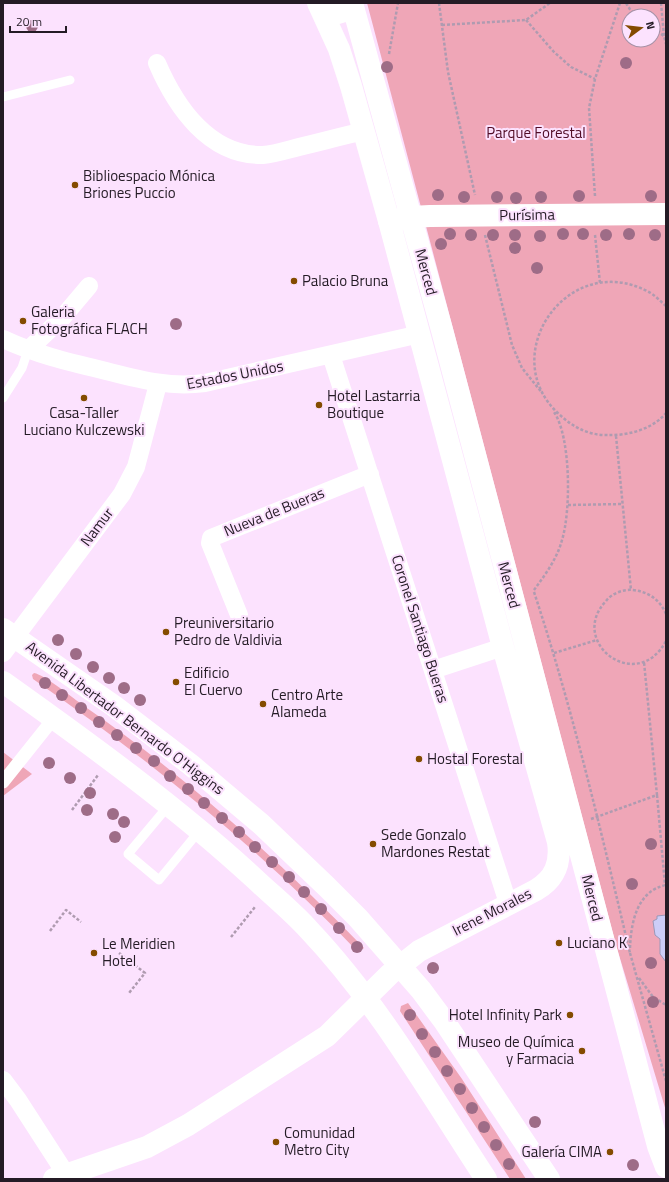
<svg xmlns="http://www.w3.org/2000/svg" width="669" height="1182" font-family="'Titillium Web',sans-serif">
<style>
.green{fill:#efa6b7;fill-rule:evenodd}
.water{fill:#cccdf7;stroke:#9a98b8}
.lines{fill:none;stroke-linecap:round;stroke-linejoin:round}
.path{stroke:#af9bb0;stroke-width:2.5;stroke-dasharray:3 2;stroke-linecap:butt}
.service{stroke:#fff;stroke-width:9}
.pedestrian{stroke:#fff;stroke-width:13}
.minor{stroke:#fff;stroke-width:18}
.tertiary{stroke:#fff;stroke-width:22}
.secondary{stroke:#fff;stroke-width:22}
.primary{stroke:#fff;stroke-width:22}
.tree{fill:#9e6c87}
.poi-dot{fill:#844b00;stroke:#fce2fe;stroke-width:1.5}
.labels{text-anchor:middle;stroke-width:4;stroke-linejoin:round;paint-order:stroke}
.park-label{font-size:15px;fill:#510c26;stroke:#fce2fe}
.poi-label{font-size:15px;fill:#241b25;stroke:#fce2fe;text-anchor:start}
.street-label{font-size:15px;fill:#241b25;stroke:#fce2fe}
</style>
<rect width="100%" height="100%" fill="#fce2fe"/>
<path class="green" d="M367 3H666V1111L616 945ZM629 16H653V40H629Z
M34 673C45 675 73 698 84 706 187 777 277 859 364 948L358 952C260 849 150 760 33 679L32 675Z
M3 752 32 774 3 796Z
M408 1003 462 1079 526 1179H510L400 1011 401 1006Z"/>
<path class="water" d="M666 915V962L660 954V939L655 935 653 921 657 919V916Z"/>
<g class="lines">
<path class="path" d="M439 3 448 72 475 195
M626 3 631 11 638 16
M661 3 664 36 666 38
M526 20 554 52 571 67 595 79
M442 25 526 20 550 3
M653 28 664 36 666 44
M389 54 398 3
M595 196 589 108 595 79 620 3
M485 235 512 345 522 368 543 394
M595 235 600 283
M666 306C660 301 654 294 647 291 567 250 494 357 560 415 573 427 588 435 606 435 626 436 652 430 666 413
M616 436 631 590
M568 505 623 504
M534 590C545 575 557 559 562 540 571 511 571 437 554 412
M534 592C573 710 601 832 630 953
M666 614C660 600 649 592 633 590 624 589 612 593 606 601 567 642 637 695 666 641
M554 653 597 640
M657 795 665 885
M72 810 98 775
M591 819 657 795 644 662
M50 931 66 910 81 922
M231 937 255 907
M630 948C631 922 637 891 666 885
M119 953 145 973 129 993
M630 953 666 1081
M639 978 653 997 666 1005"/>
<path class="service" d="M3 97 70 80
M3 398 22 368 28 350
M169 805 128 854 159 880 200 830"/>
<path class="pedestrian" d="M3 782 54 718"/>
<path class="minor" d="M157 63C176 107 209 156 263 155 275 154 287 150 299 147 320 142 342 136 364 131
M3 339C35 354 68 362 102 370 138 379 168 388 205 383L420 334
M28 350 62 318 89 286
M331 355 508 903
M239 615 210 543 211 538 370 474
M3 653 122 494 136 467 158 384
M433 670 503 647
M3 1080 18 1100 69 1179"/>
<path class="tertiary" d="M318 3 339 49 351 86 389 221"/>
<path class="secondary" d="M352 3 442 330 658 1146 666 1167
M322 10C332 16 345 14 351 3
M54 1179 147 1147 188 1125 327 1036 390 974 419 951 536 890C555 879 561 863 558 842L503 647 389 221 411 217 430 216 666 214"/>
<path class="primary" d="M3 629 114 706 191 765 261 824 327 887 358 918 421 990 444 1021 549 1179
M3 682C90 744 177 807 255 879 273 896 293 912 309 930 379 1004 430 1094 486 1179"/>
</g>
<g class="tree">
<circle cx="32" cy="26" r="6"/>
<circle cx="626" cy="63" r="6"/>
<circle cx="387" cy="67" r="6"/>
<circle cx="438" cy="195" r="6"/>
<circle cx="579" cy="196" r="6"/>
<circle cx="651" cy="196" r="6"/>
<circle cx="464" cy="197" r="6"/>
<circle cx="497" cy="197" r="6"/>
<circle cx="541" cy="197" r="6"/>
<circle cx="516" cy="198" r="6"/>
<circle cx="450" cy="234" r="6"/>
<circle cx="563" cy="234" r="6"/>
<circle cx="583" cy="234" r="6"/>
<circle cx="629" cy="234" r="6"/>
<circle cx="471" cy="235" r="6"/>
<circle cx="493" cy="235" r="6"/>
<circle cx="515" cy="235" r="6"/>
<circle cx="606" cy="235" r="6"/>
<circle cx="655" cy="235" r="6"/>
<circle cx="540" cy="236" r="6"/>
<circle cx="441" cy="244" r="6"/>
<circle cx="515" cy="248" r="6"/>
<circle cx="537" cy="268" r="6"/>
<circle cx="176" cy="324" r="6"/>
<circle cx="58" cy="640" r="6"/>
<circle cx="76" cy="654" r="6"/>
<circle cx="93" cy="667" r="6"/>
<circle cx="109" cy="678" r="6"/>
<circle cx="45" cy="683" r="6"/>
<circle cx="124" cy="688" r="6"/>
<circle cx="62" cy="695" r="6"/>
<circle cx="140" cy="700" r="6"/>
<circle cx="81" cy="708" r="6"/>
<circle cx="99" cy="722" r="6"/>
<circle cx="117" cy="735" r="6"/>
<circle cx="136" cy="748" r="6"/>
<circle cx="154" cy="761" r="6"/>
<circle cx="49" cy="763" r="6"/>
<circle cx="170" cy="776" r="6"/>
<circle cx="70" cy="778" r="6"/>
<circle cx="188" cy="789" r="6"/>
<circle cx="90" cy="793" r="6"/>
<circle cx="204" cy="803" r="6"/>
<circle cx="87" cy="810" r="6"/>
<circle cx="113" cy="814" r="6"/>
<circle cx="222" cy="818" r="6"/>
<circle cx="124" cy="822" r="6"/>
<circle cx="239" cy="832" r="6"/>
<circle cx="115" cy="837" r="6"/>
<circle cx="651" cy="844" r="6"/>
<circle cx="255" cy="847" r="6"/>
<circle cx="272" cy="862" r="6"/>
<circle cx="289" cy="877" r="6"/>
<circle cx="632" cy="884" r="6"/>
<circle cx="304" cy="892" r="6"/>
<circle cx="321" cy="909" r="6"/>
<circle cx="339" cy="928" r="6"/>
<circle cx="357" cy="947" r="6"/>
<circle cx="651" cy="963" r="6"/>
<circle cx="433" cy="968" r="6"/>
<circle cx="653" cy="1002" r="6"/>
<circle cx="410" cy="1015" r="6"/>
<circle cx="422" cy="1034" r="6"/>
<circle cx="435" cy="1052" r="6"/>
<circle cx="447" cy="1071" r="6"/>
<circle cx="460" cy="1089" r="6"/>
<circle cx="472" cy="1108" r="6"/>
<circle cx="535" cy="1122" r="6"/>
<circle cx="484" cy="1127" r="6"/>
<circle cx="496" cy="1145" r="6"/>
<circle cx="509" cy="1164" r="6"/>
<circle cx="633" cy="1165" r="6"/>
</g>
<g class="poi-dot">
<circle cx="75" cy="185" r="4"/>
<circle cx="294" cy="281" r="4"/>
<circle cx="23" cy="321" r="4"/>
<circle cx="84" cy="398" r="4"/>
<circle cx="319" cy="405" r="4"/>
<circle cx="166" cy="632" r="4"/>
<circle cx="176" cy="682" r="4"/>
<circle cx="263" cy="704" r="4"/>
<circle cx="419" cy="759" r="4"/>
<circle cx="373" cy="844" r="4"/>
<circle cx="559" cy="943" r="4"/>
<circle cx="94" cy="953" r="4"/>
<circle cx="570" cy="1015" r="4"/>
<circle cx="582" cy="1051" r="4"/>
<circle cx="276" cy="1142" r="4"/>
<circle cx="610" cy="1152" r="4"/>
</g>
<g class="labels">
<g class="park-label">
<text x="536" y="138">Parque Forestal</text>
</g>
<g class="poi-label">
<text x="83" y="181">Biblioespacio Mónica<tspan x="83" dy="17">Briones Puccio</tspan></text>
<text x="302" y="286">Palacio Bruna</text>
<text x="31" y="317">Galeria<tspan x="31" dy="17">Fotográfica FLACH</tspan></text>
<text x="327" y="401">Hotel Lastarria<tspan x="327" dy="17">Boutique</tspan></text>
<text x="84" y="418" text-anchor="middle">Casa-Taller<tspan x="84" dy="17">Luciano Kulczewski</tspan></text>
<text x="174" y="628">Preuniversitario<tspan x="174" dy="17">Pedro de Valdivia</tspan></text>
<text x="184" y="678">Edificio<tspan x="184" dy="17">El Cuervo</tspan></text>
<text x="271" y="700">Centro Arte<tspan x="271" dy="17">Alameda</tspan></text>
<text x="427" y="764">Hostal Forestal</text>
<text x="381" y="840">Sede Gonzalo<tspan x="381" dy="17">Mardones Restat</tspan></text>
<text x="567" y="948">Luciano K</text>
<text x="102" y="949">Le Meridien<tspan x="102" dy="17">Hotel</tspan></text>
<text x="562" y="1020" text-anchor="end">Hotel Infinity Park</text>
<text x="574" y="1047" text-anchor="end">Museo de Química<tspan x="574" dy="17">y Farmacia</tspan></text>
<text x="284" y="1138">Comunidad<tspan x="284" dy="17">Metro City</tspan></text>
<text x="602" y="1157" text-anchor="end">Galería CIMA</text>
</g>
<g class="street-label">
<text transform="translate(527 215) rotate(-1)" y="5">Purísima</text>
<text transform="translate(426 272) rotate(75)" y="5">Merced</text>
<text transform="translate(235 375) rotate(-11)" y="5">Estados Unidos</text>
<text transform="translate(274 512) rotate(-22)" y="5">Nueva de Bueras</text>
<text transform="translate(97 527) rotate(-53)" y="5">Namur</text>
<text transform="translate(509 585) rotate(75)" y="5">Merced</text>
<text transform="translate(420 629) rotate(72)" y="5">Coronel Santiago Bueras</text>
<text transform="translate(125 718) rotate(37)" y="5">Avenida Libertador Bernardo O'Higgins</text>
<text transform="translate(592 898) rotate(76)" y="5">Merced</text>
<text transform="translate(492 912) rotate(-27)" y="5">Irene Morales</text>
</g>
</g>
<rect width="669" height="1182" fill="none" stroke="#241b25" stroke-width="8"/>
<g transform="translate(641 28) rotate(75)"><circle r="19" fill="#fce2fe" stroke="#a692a7"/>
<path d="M0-3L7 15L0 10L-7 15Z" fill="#844b00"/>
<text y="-6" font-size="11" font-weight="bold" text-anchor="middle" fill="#241b25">N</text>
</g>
<path d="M10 26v6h56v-6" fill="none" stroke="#241b25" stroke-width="2"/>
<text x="16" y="26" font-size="12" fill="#241b25" stroke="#fce2fe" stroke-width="3" paint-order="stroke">20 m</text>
</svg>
